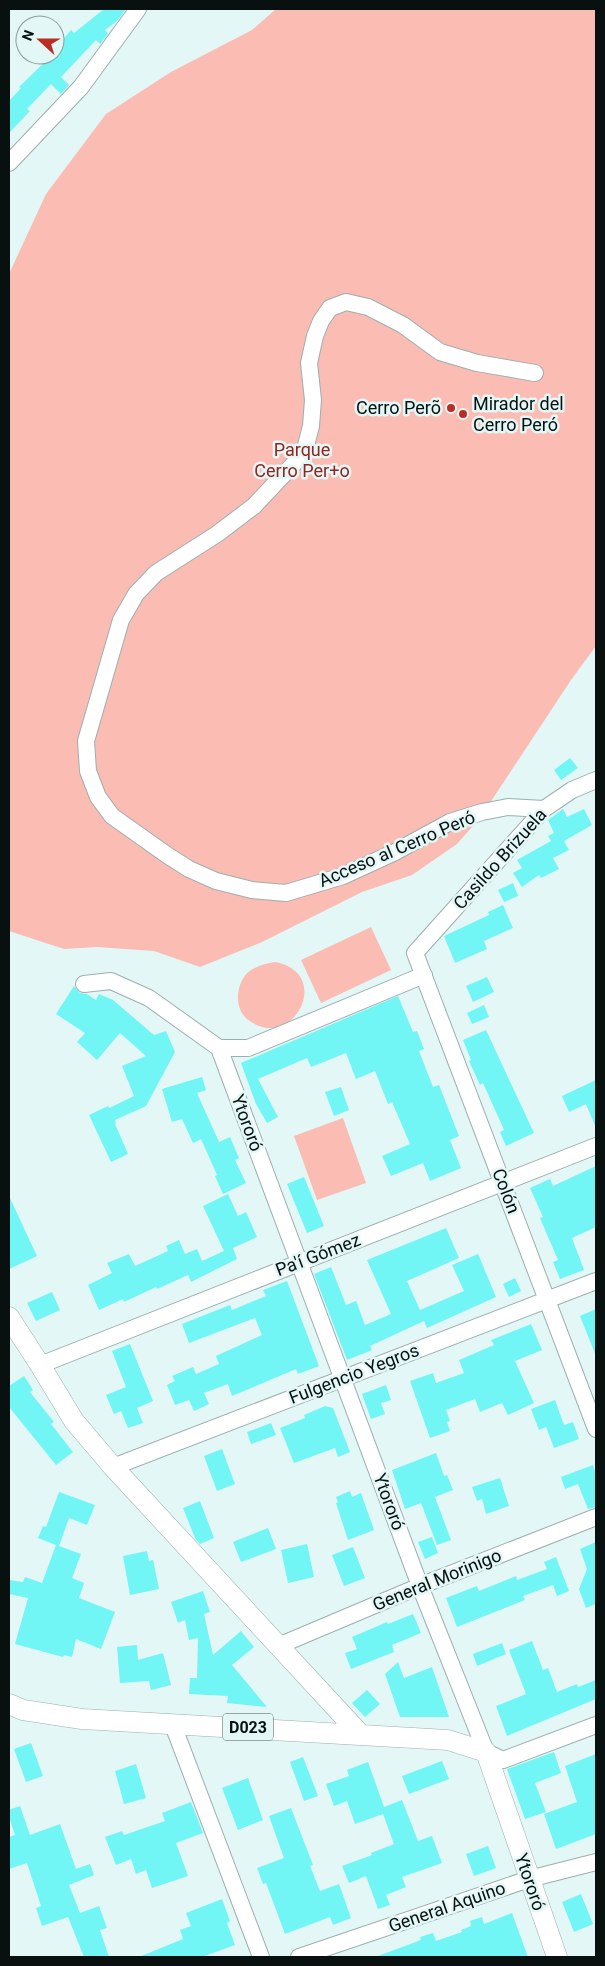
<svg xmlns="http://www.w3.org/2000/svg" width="605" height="1966" font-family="Roboto,sans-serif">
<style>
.green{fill:#fbbcb3}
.building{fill:#72f5f5}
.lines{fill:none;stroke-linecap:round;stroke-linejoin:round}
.minor-casing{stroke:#9cafaf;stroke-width:18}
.major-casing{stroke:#9cafaf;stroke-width:21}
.minor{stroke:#fff;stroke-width:16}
.major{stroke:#fff;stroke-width:20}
.poi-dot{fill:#bb2d24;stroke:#e3f7f7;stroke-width:2}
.labels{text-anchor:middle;stroke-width:5;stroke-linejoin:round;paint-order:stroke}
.shield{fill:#e3f7f7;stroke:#4a5555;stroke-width:1}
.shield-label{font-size:16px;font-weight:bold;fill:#091010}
.poi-label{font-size:18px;fill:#091010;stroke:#e3f7f7;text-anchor:start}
.park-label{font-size:18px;fill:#92251e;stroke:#e3f7f7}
.street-label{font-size:18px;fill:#091010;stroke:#e3f7f7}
</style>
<rect width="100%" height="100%" fill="#e3f7f7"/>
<path class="green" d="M276 9H596V646L571 680 480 818 457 844 412 875 362 892 262 942 200 967 154 951 97 947 64 949 9 931V274L46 194 106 114 171 72 252 30Z
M371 927 391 970 321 1003 301 960Z
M275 962C335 973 292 1055 247 1019 235 1009 236 989 244 977 251 967 264 964 275 962Z
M343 1118 366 1183 317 1200 294 1136Z"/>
<path class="building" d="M104 9H126L117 21 105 30 108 34 100 44 96 40 61 77 69 85 61 94 51 84 27 109 30 111 9 133V101L21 88 19 87 52 55H55V52L60 47 58 45 71 30 74 33Z
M570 758 578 768 561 780 554 770Z
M563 809 567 817 584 809 592 825 564 841 569 850 553 858 559 869 541 878 539 875 522 887 513 873 522 868 517 860 551 841 548 836 554 833 548 820Z
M513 883 518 896 504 902 498 890Z
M503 905 513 928 484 941 487 949 455 963 444 936 489 915 488 912Z
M487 977 494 992 473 1002 466 986Z
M74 986 80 993 87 994 96 1000 99 994 113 1000 154 1035 166 1031 175 1052 146 1106 115 1120 116 1124H115L128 1154 111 1162 89 1115 108 1106 109 1108 134 1096 122 1066 146 1056 120 1033 97 1060 77 1042 85 1033 56 1014Z
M398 996 413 1032 417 1031 424 1049 419 1051 433 1087 439 1085 459 1136 450 1140 461 1168 430 1181 423 1163 391 1176 382 1156 410 1144 392 1102 388 1104 375 1071 356 1079 346 1053 311 1067 307 1058 258 1079 278 1117 267 1123 256 1104 241 1063Z
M484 1005 489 1017 472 1024 467 1013Z
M486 1030 534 1133 506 1146 500 1132 504 1130 483 1083 480 1085 469 1061 471 1060 463 1040Z
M202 1077 206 1090 197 1093 219 1142 230 1137 239 1158 235 1160 246 1183 223 1194 215 1176 217 1175 201 1139 193 1143 182 1119 172 1122 162 1089Z
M596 1080V1128L586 1104 569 1112 562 1096Z
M341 1087 349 1110 334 1116 325 1092Z
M596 1166V1227L572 1238 584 1270 560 1279 553 1262 558 1260 540 1218 543 1217 530 1188 550 1179 553 1186Z
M304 1177 324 1226 307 1233 287 1184Z
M228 1194 238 1216 246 1212 257 1237 233 1248 237 1259 191 1282 188 1275 157 1289 156 1287 124 1302 123 1299 99 1310 88 1285 112 1273 107 1263 129 1254 135 1266 168 1251 166 1246 179 1240 185 1254 197 1249 202 1261 224 1251 203 1206Z
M9 1196 37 1256 9 1269Z
M446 1228 459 1258 407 1281 420 1310 464 1291 452 1265 478 1254 496 1297 427 1328 424 1321 370 1346 372 1350 347 1360 314 1274 331 1267 346 1305 356 1301 365 1325 391 1314 367 1260Z
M515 1278 521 1291 509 1297 503 1284Z
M287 1281 319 1366 298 1374 296 1369 232 1396 228 1384 204 1393 209 1404 194 1411 189 1400 175 1405 167 1385 175 1381 172 1376 193 1367 196 1374 219 1364 216 1356 262 1335 255 1318 189 1343 182 1324 230 1305 232 1310 266 1296 263 1290Z
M52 1292 60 1310 36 1321 27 1303Z
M596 1309V1356L580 1316Z
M531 1324 542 1350 515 1361 534 1403 508 1415 502 1403 480 1412 475 1399 446 1410 450 1421 447 1422 450 1431 430 1438 410 1381 433 1373 436 1383 464 1373 459 1360 494 1345 491 1340Z
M130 1344 153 1401 137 1408 143 1423 128 1428 121 1411 114 1414 106 1395 126 1387 112 1351Z
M24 1376 33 1390 30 1392 54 1422 51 1424 73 1452 56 1465 9 1407V1386Z
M386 1385 391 1400 381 1403 385 1414 371 1419 362 1394Z
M555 1400 564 1425 573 1422 579 1439 554 1448 546 1427 539 1430 531 1409Z
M325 1406 333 1408 350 1452 338 1457 335 1448 294 1463 280 1428 305 1418 304 1415Z
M271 1423 276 1435 251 1444 247 1432Z
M222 1449 235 1484 217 1491 204 1456Z
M436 1453 444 1476 447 1475 453 1490 435 1497 451 1540 437 1545 421 1503 405 1509 392 1470Z
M593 1465 596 1474V1507L588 1509 578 1484 565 1489 561 1477Z
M500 1478 509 1506 486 1514 482 1499 477 1501 472 1487Z
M350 1491 352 1497 361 1493 374 1530 348 1540 336 1503 338 1502 336 1497Z
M59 1492 95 1505 87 1525 69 1518 59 1546 81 1554 72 1578 84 1583 79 1598 115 1612 101 1649 76 1639 72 1657 64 1655 63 1657 15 1644 28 1598 9 1594V1580L23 1582 25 1577 42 1583 56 1545 38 1538 43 1526 46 1527Z
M200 1501 214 1538 200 1544 195 1538 183 1508Z
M268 1528 276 1549 241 1562 233 1542Z
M432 1537 438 1553 425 1559 418 1542Z
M596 1542V1604L586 1608 579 1589 587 1569 580 1549Z
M307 1544 314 1577 288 1583 281 1550Z
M353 1547 365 1578 344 1586 332 1555Z
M147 1551 149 1561 153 1560 159 1589 130 1595 123 1556Z
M556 1557 569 1591 557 1596 553 1585 523 1596 525 1600 457 1627 446 1598 477 1586 479 1591 516 1576 517 1580 547 1569 544 1562Z
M203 1591 210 1612 204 1614 213 1655 241 1631 254 1647 232 1665 267 1707 227 1703 228 1696 189 1694 190 1678H197L198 1638 189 1640 185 1620 178 1623 171 1602Z
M413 1614 421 1633 392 1645 394 1652 351 1669 345 1653 357 1649 352 1637 387 1622 388 1624Z
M532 1641 543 1670 548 1668 557 1692 577 1684 578 1687 596 1680V1699L507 1736 496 1706 526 1694 509 1650Z
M502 1643 506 1654 477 1666 473 1654Z
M137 1645 138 1660 163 1653 171 1685 151 1690 149 1681 120 1683 117 1647Z
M398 1662 404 1678 432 1667 449 1717H400L385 1674Z
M367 1690 380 1704 365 1717 352 1703Z
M31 1743 43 1776 26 1782 14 1749Z
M554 1752 561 1773 535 1783 546 1812 525 1819 507 1769Z
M596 1754V1834L556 1849 544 1814 577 1802 565 1766Z
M303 1757 318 1796 304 1801 290 1762Z
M442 1761 449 1779 409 1794 402 1776Z
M368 1762 384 1807 402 1800 418 1841 432 1836 442 1863 402 1877 406 1887 386 1895 390 1905 378 1909 366 1876 349 1883 342 1866 372 1855 371 1853 394 1844 383 1814 355 1824 347 1801 334 1806 326 1784 349 1776 347 1770Z
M136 1764 146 1798 124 1804 115 1771Z
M248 1778 263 1820 238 1830 222 1788Z
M191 1802 203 1833 176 1843 188 1876 152 1888 146 1870 136 1874 131 1859 116 1865 105 1837 122 1831 124 1835 165 1821 162 1813Z
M20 1806 30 1835 60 1824 76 1869 90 1864 94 1875 69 1885 80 1913 99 1906 107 1928 100 1930 109 1957H84L68 1917 42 1926 36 1908 41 1906 27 1863 9 1869V1837L15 1835 9 1817V1810Z
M291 1808 313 1865 310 1866 320 1891 339 1884 351 1918 333 1925 330 1917 285 1934 266 1883 263 1884 257 1868 284 1858 269 1816Z
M488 1846 496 1868 474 1876 466 1854Z
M581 1894 593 1924 574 1932 562 1902Z
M222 1899 230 1921 227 1923 235 1945 202 1957H139L183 1939 180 1930 191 1926 186 1913Z
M512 1913 528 1957H378V1956L421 1940 420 1937 433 1933 436 1941 462 1932 461 1930 471 1926 470 1921 482 1917 484 1924Z"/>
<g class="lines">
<g class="minor-casing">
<path id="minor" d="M9 163 81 87 138 9
M535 373 477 363 440 352 403 325 368 307 346 302 330 308 321 321 315 336 309 363 313 400 311 426 304 453 254 506 217 534 156 573 136 594 121 620 86 741 88 771 98 797 112 816 167 855 189 869 216 881 252 890 286 893 343 876 395 852 450 822 482 812 508 807 544 809
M596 780 572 790 544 809 415 953 596 1429
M84 984 111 981 149 998 219 1048
M219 1048 420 1586 486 1752 503 1760 596 1725
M219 1048H248L424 975
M40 1365 596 1146
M113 1467 596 1281
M278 1646 420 1586 596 1517
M173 1725 261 1957
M299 1957 529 1879 596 1862"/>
</g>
<g class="major-casing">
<path id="major" d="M9 1317 40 1365 74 1421 113 1467 361 1735
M9 1704 23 1710 82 1719 448 1740 486 1752 557 1957"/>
</g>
<use href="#minor" class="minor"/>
<use href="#major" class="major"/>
</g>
<g class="poi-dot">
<circle cx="451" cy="408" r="5"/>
<circle cx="463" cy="414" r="5"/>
</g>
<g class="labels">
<rect class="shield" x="223" y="1713.5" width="50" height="27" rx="4"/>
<g class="shield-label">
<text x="248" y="1733">D023</text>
</g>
<g class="poi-label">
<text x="473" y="410">Mirador del<tspan x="473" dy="21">Cerro Peró</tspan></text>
<text x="441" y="414" text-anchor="end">Cerro Perõ</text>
</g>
<g class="park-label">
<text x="302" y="456">Parque<tspan x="302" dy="21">Cerro Per+o</tspan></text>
</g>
<g class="street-label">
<text transform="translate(397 849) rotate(-23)" y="6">Acceso al Cerro Peró</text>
<text transform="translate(500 859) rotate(-48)" y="6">Casildo Brizuela</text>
<text transform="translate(247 1123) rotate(70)" y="6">Ytororó</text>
<text transform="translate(506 1191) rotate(69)" y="6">Colón</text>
<text transform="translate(318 1255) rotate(-21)" y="6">Pa'í Gómez</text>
<text transform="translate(354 1374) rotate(-21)" y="6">Fulgencio Yegros</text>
<text transform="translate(389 1502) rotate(70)" y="6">Ytororó</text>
<text transform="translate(437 1580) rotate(-22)" y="6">General Morinigo</text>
<text transform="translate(530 1882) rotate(71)" y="6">Ytororó</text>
<text transform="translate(447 1907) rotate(-19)" y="6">General Aquino</text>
</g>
</g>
<rect width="605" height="1966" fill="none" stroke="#091010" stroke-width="20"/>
<g transform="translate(40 40) rotate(291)"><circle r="24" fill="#e3f7f7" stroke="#8c9b9b"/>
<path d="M0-4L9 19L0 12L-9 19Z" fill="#bb2d24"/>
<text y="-8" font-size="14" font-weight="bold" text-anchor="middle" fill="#091010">N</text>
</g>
</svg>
